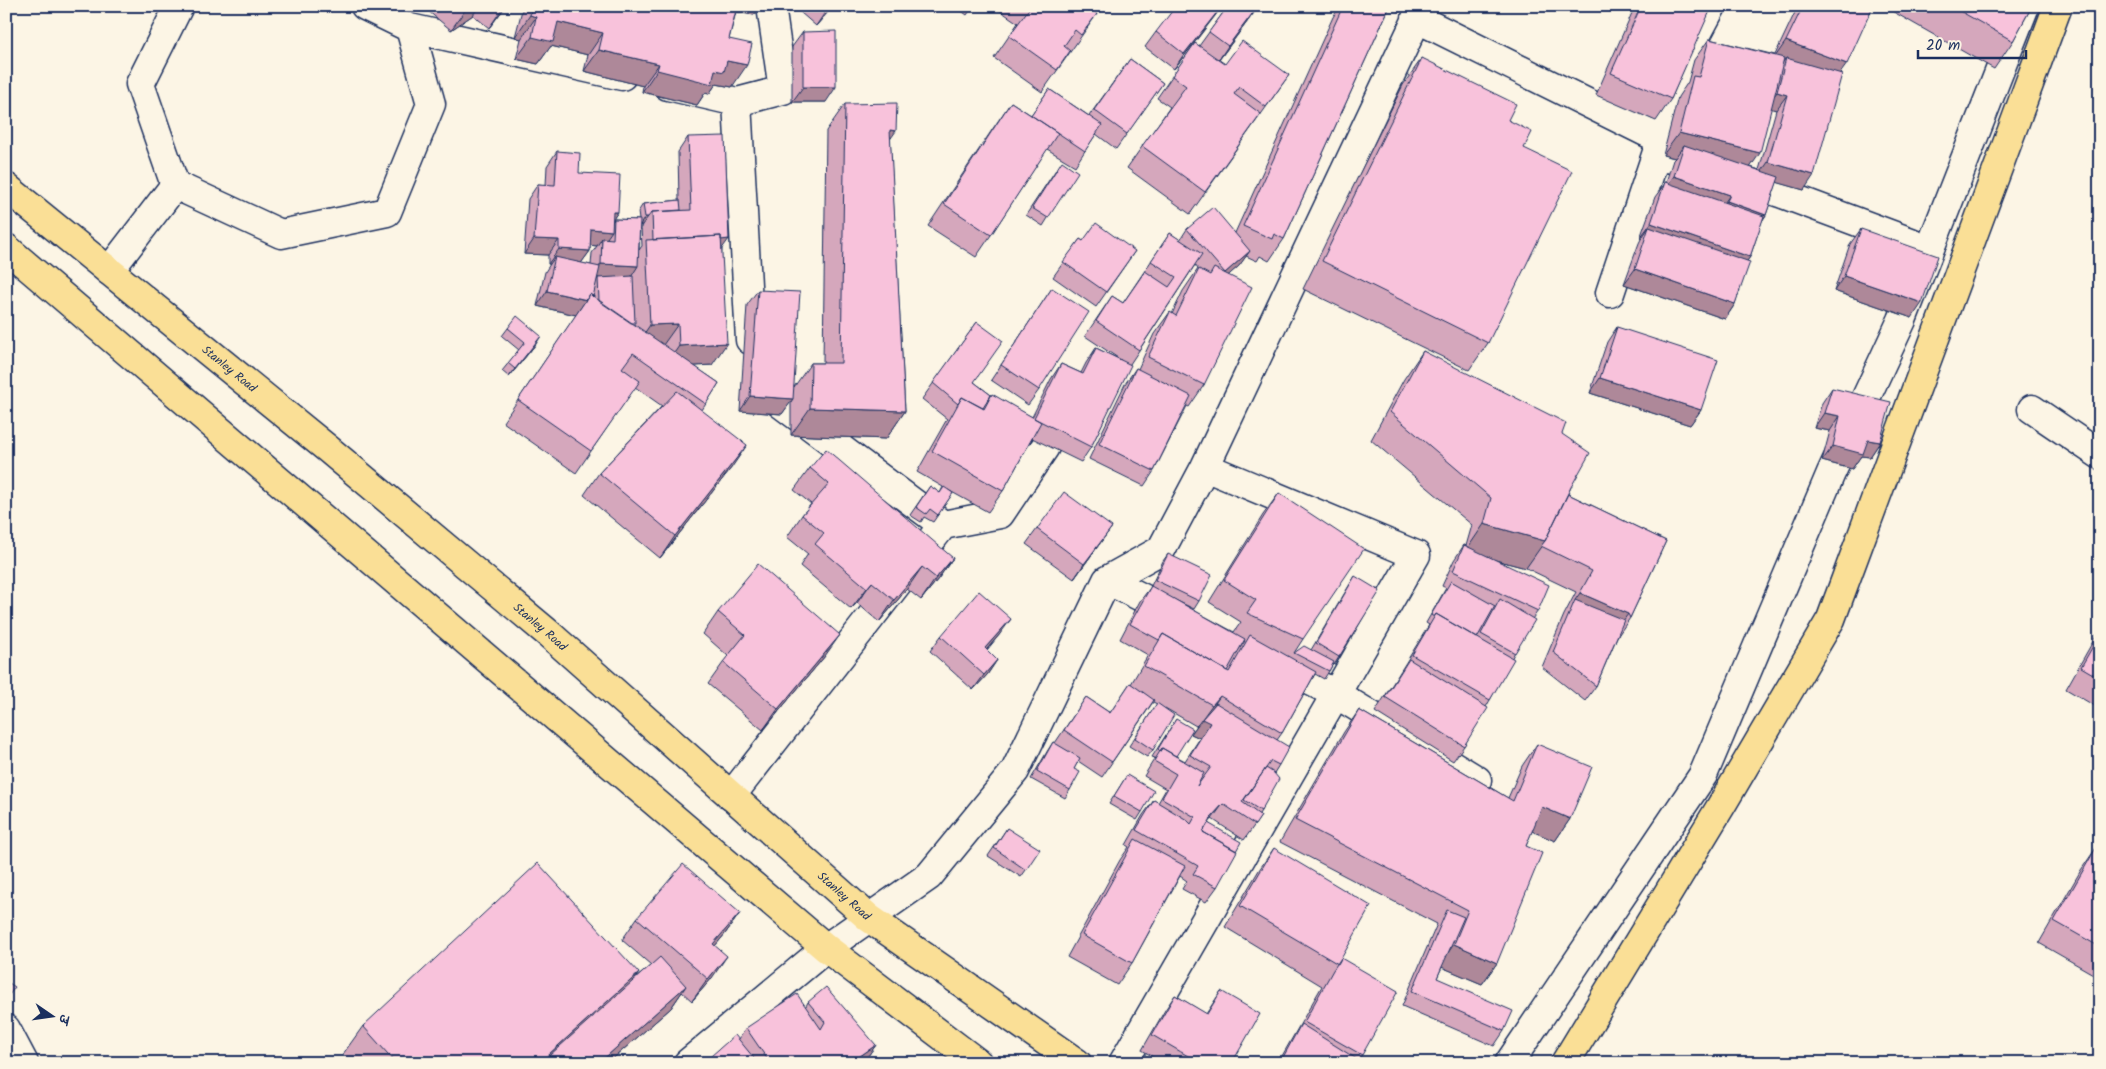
<svg xmlns="http://www.w3.org/2000/svg" width="2106" height="1069" font-family="Kalam,'Playpen Sans Deva',sans-serif">
<style>
.lines{fill:none;stroke-linecap:round;stroke-linejoin:round}
.minor-casing{stroke:#1b2f5e;stroke-width:31}
.major-casing{stroke:#1b2f5e;stroke-width:31}
.minor{stroke:#fcf5e5;stroke-width:28}
.major{stroke:#fadf96;stroke-width:28}
.wall{fill:#d5a7bc;stroke:#1b2f5e;fill-rule:evenodd}
.shaded-wall{fill:#ae8899;stroke:#1b2f5e}
.building{fill:#f8c2db;stroke:#1b2f5e}
.labels{text-anchor:middle;stroke-width:4.5;stroke-linejoin:round;paint-order:stroke}
.street-label{font-size:12px;fill:#1b2f5e;stroke:#fcf5e5}
</style>
<rect width="100%" height="100%" fill="#fcf5e5"/>
<filter id="ink" filterUnits="userSpaceOnUse"><feTurbulence type="fractalNoise" baseFrequency=".02" numOctaves="2"/><feDisplacementMap in="SourceGraphic" scale="10" xChannelSelector="R" yChannelSelector="G"/><feConvolveMatrix kernelMatrix="1 2 1 2 8 2 1 2 1" color-interpolation-filters="sRGB"/></filter>
<g filter="url(#ink)">
<g class="lines">
<g class="minor-casing">
<path id="minor" d="M179 6 140 84 175 185 281 234 387 212 431 104 410 28
M365 6 410 28 622 76
M1416 18 1662 140 1660 157 1689 162 1780 193 1911 242
M668 86 737 102 750 340
M737 102 783 90 771 6
M109 271 175 185
M1610 293 1695 38 1712 6
M2032 409 2100 455
M943 525 1000 514 1045 447
M1107 580 1175 614
M1277 664 1336 694 1477 780
M731 796 943 525 757 386
M6 1029 24 1063
M688 1063 826 948 929 876 1015 771 1107 580 1161 550 1205 467 1423 6
M1123 1063 1416 555 1205 467
M1509 1063 1703 775 1831 473 1902 320 2025 6"/>
</g>
<g class="major-casing">
<g id="major">
<path id="s1" d="M6 187 328 449 549 634 869 918 1077 1063"/>
<path d="M6 248 826 948 978 1063"/>
<path d="M1565 1063 1721 806 1831 619 2058 6"/>
</g>
</g>
<use href="#minor" class="minor"/>
<use href="#major" class="major"/>
</g>
<path class="wall" d="M422 6H506L489 28 473 15 451 30Z
M524 6H760L754 15 736 12 729 39 732 87 716 84 709 94 705 93 697 105 642 92 643 86 584 71 588 55 551 46 538 64 516 59 521 39 515 37 522 10Z
M793 6H833L816 26Z
M955 6H973L967 15Z
M1002 6H1095L1092 10 1097 14 1042 92 994 58 1018 23 999 10Z
M1222 6 1174 69 1145 47 1156 32Z
M1228 6H1259L1219 60 1225 64 1289 75 1190 214 1127 168 1170 107 1157 98 1195 43 1199 46Z
M1340 6H1390L1284 239 1269 261 1260 256 1257 261 1246 256 1239 266 1228 275 1204 385 1189 407 1187 406 1154 471 1144 486 1089 459 1125 384 1136 368 1138 369 1154 334 1170 312 1172 314 1183 291 1198 269 1195 265 1130 364 1091 447 1081 462 1032 438 1003 491 988 512 948 490 953 493 933 522 924 517 921 522 910 515 930 486 940 493 943 487 917 472 947 419 922 399 977 322 974 382 991 395 1032 417 1051 379 1061 364 1081 373 1086 363 1096 348 1121 360 1085 336 1112 296 1123 303 1170 233 1180 240 1187 229 1235 233 1333 17Z
M1635 6H1711L1671 99 1656 121 1596 95Z
M1798 6H1873L1840 73 1804 190 1777 182 1766 215 1762 221 1750 257 1747 261 1735 304 1725 319 1624 284 1639 243 1641 239 1640 238 1655 197 1666 182 1673 160 1675 158 1663 155 1678 97 1688 82 1694 60 1709 39 1775 55ZM1771 108 1776 110 1759 170 1750 167Z
M1883 6H2032L2013 41 1994 69Z
M803 32 826 102H792V47Z
M1422 58 1508 120 1524 148 1488 343 1469 370 1303 289 1403 85Z
M1130 59 1163 83 1116 149 1096 134 1075 166 1047 149 991 235 976 257 928 226 996 124 1011 102 1031 115 1049 89 1089 116Z
M845 104 890 139 905 411 886 439 791 435V401L782 414 740 411 747 305 758 290 794 387 811 363H823L826 131Z
M688 137 722 249 712 365 694 366 719 383 702 410 732 467 660 558 584 495 599 473 662 406 635 387 576 473 503 422 576 315 537 306 545 272 550 264H548V255L524 254 528 199 538 184 546 185 547 166 557 151 618 212 613 219V221L614 219 639 220 638 212 643 204 679 200 678 152ZM640 225H642L641 227 642 246 639 250ZM590 245 597 246 592 253 591 265 581 263 590 251Z
M1057 168 1048 218 1043 226 1026 215Z
M1861 229 1912 318 1834 291 1850 244Z
M1080 239 1083 241 1135 251 1096 307 1053 277Z
M1052 288 1039 390 1028 405 991 380Z
M1617 327 1701 410 1690 425 1590 393 1607 342Z
M508 328 536 344 509 377 502 371 519 350 502 336Z
M1423 351 1562 434 1571 487 1568 494 1666 541 1630 618 1617 637 1596 686 1585 701 1542 667 1564 615 1576 592 1526 568 1496 560 1538 611 1532 619 1490 700 1486 707 1464 746 1453 761 1375 712 1405 664 1429 625 1426 623 1446 588 1442 586 1454 560 1464 545 1466 546 1472 525 1371 440 1404 379Z
M1832 388 1880 442 1870 457 1861 456 1852 469 1822 461 1830 431 1814 428 1822 403Z
M810 468 953 558 938 579 921 600 907 589 879 622 857 603 851 609 800 566 808 554 787 537 802 515 811 504 794 490Z
M1279 493 1303 639 1294 653 1311 650 1350 584 1355 576 1339 657 1334 665 1333 664 1329 671 1324 679 1315 674 1282 733 1277 740 1279 765 1274 773 1261 811 1259 814 1261 816 1244 840 1212 819 1209 823 1217 887 1206 902 1182 889 1187 881 1180 876 1132 963 1117 985 1067 957 1120 860 1129 847 1126 845 1143 815 1154 800 1158 803 1166 789 1144 776 1155 758 1152 757 1176 719V756L1185 761 1200 738 1191 734 1198 724 1196 726 1165 708 1153 750 1147 757 1129 746 1157 704 1153 702 1102 777 1078 761 1074 769 1070 790 1065 798 1031 779 1048 750 1053 742 1055 743 1086 697 1110 713 1130 683 1131 684 1148 655 1120 639 1140 601 1150 588 1163 561 1168 554 1199 601 1194 609 1173 599 1234 632 1241 622 1209 602 1263 515ZM1244 640 1245 641 1237 652Z
M1037 529 1101 542 1074 579 1026 544Z
M718 612 825 656 763 730 708 684 728 656 703 634Z
M2100 629V709L2066 689Z
M1000 634 987 650 997 660 987 675 973 690 930 651 941 636Z
M1359 710 1508 798 1522 766 1537 744 1570 819 1555 841 1532 831 1526 846 1497 963 1482 984 1442 967 1437 978 1504 1031 1494 1046 1402 1006 1437 924 1280 842 1344 732Z
M1127 775 1142 812 1137 820 1109 804Z
M1007 828 1026 870 1021 877 988 856Z
M1274 848 1341 958 1362 1055 1358 1060 1363 1063H1278L1322 986 1225 927 1259 870Z
M2096 848 2100 850V978L2039 943 2081 870Z
M740 913 725 934 715 946 712 978 692 1001 682 992 671 1008 608 1063H352L343 1054 363 1026 635 979 651 965 622 940 637 918Z
M1221 991 1232 1063H1163L1142 1050 1165 1010 1175 995 1206 1014Z
M808 1002 876 1045 865 1060 861 1063H703L739 1039 746 1028 806 1006Z"/>
<path class="shaded-wall" d="M468 6H479L473 15 451 30Z
M504 6H506L489 28Z
M702 6H760L754 15Z
M831 6H833L816 26 826 11Z
M1222 6 1215 16 1174 69 1184 54Z
M1258 6H1259L1218 61 1228 46Z
M530 15 536 17 521 39 515 37Z
M558 22 603 33 588 55 551 46 538 64 516 59 532 37Z
M1786 41 1847 64 1831 86 1786 58 1780 66 1771 63Z
M599 50 659 64 643 86 584 71Z
M727 61 747 65 732 87 716 84 709 94 705 93 697 105 642 92 657 70H715Z
M803 87H836L826 102H792Z
M1777 92 1787 95 1776 110 1766 107Z
M890 130 896 131 877 158Z
M1679 133 1760 153 1745 175 1684 145 1675 158 1663 155Z
M1768 162 1814 175 1804 190 1758 177Z
M1674 176 1730 195 1719 210 1663 191Z
M1727 201 1766 215 1756 230 1717 216Z
M613 212H618L607 227Z
M645 217H648L642 225H640Z
M1651 223 1750 257 1739 272 1649 227 1641 239 1640 238Z
M591 229 612 231 602 245V238L597 246 580 244Z
M534 239 559 240 548 255 524 254Z
M729 239 718 254 653 243Z
M559 249 590 251 579 266 555 257 550 264H548Z
M1250 251 1239 266 1214 288 1225 273Z
M601 264 638 266 628 282 598 278 597 280H590Z
M1635 269 1735 304 1725 319 1624 284Z
M1844 276 1922 303 1912 318 1834 291Z
M547 291 586 300 576 315 537 306Z
M678 324 663 345 635 347 650 325Z
M541 336 536 344 509 377 515 369Z
M727 343 712 365 664 368 679 346Z
M1600 378 1701 410 1690 425 1590 393Z
M750 396 793 399 782 414 740 411Z
M810 408 905 411 886 439 791 435Z
M1824 413 1840 416 1830 431 1814 428Z
M1868 440 1880 442 1870 457 1861 456 1852 469 1822 461 1833 446Z
M747 445 732 467 660 558 675 536Z
M1484 524 1545 541 1526 568 1465 552Z
M1112 527 1101 542 1074 579 1084 564Z
M953 558 938 579 921 600 936 578Z
M922 567 907 589 879 622 894 600Z
M872 582 857 603 851 609 867 588Z
M1580 593 1628 614 1613 635 1575 600Z
M1011 619 1000 634 975 663 985 648Z
M840 635 825 656 763 730 778 709Z
M997 660 987 675 973 690 984 675Z
M1220 696 1205 718 1210 723 1200 738 1191 734 1212 705Z
M1223 804 1212 819 1205 827 1213 815Z
M1542 807 1570 819 1555 841 1527 829Z
M740 913 725 934 698 966 713 944Z
M1454 944 1497 963 1482 984 1439 966Z
M727 956 712 978 692 1001 708 979Z
M639 973 620 1000 550 1063H539Z
M686 986 671 1008 608 1063H599Z
M876 1045 865 1060 861 1063H850Z
M794 1057 790 1063H785Z"/>
<path class="building" d="M532 6H737L729 39 752 44 747 65 727 61 724 72 715 70 712 84 657 70 659 64 599 50 603 33 558 22 553 42 532 37 536 17 530 15Z
M820 6H831L826 11Z
M1031 6H1095L1092 10 1097 14 1081 35 1075 30 1064 46 1070 51 1057 70 1009 36Z
M1176 6H1222L1184 54 1156 32Z
M1228 6H1258L1228 46 1209 32Z
M1343 6H1390L1284 239 1274 234 1272 239 1243 226Z
M1641 6H1698L1710 11 1671 99 1611 73Z
M1698 6H1711L1709 11Z
M1803 6H1873L1847 64 1786 41Z
M1951 6H2032L2013 41Z
M836 31V87H803V32Z
M1709 39 1784 58 1760 153 1679 133 1693 76 1699 77Z
M1242 41 1289 75 1266 107 1239 87 1234 94 1261 114 1205 192 1142 146 1186 86 1172 76 1195 43 1225 64Z
M1422 58 1516 104 1508 120 1532 132 1524 148 1572 171 1488 343 1322 261Z
M1786 58 1842 74 1814 175 1768 162 1787 95 1777 92Z
M1130 59 1163 83 1127 134 1094 110Z
M1049 89 1102 125 1085 151 1031 115Z
M1011 102 1058 133 991 235 944 204Z
M897 103 896 131 890 130 905 411 810 408 811 363H841L845 104Z
M725 136 729 239 721 240V236L653 240 652 212 691 210 688 137Z
M1684 145 1779 177 1766 215 1727 201 1730 195 1674 176Z
M557 151 580 153 579 173 620 175 618 212H613L612 231 591 229 590 251 559 249V240L534 239 538 184 555 185Z
M1062 161 1078 172 1048 218 1032 208Z
M1665 182 1764 216 1750 257 1651 223Z
M680 200 681 210 652 212 648 217H645L643 204Z
M1213 207 1250 251 1225 273 1187 229Z
M614 219 640 220 638 266 601 264 602 238 613 239Z
M1096 223 1135 251 1106 292 1063 262 1080 239 1083 241Z
M1649 227 1750 262 1735 304 1635 269Z
M1861 229 1938 256 1922 303 1844 276Z
M1170 233 1202 254 1139 350 1096 321 1112 296 1123 303 1145 271 1169 287 1176 277 1151 261Z
M721 236 727 343 679 346 678 324 650 325 646 240Z
M555 257 600 267 593 297 590 294 587 300 547 291Z
M1214 268 1252 287 1204 385 1148 357 1170 312 1176 316 1199 269 1210 275Z
M633 276 635 323H631L599 301 598 278Z
M1052 288 1089 312 1039 390 1001 365Z
M758 290 800 292 793 399 750 396Z
M590 294 719 383 706 404 633 353 622 368 640 381 591 451 518 400Z
M517 316 541 336 515 369 508 363 525 342 508 328Z
M977 322 1003 341 974 382 991 395 983 408 962 397 958 404 933 383Z
M1617 327 1718 360 1701 410 1600 378Z
M1096 348 1131 365 1091 447 1034 418 1061 364 1083 374Z
M1423 351 1566 423 1562 434 1590 453 1571 487 1545 541 1484 524 1491 498 1390 412Z
M1136 368 1191 396 1154 471 1099 444Z
M1832 388 1891 402 1880 442 1868 440 1863 454 1833 446 1840 416 1824 413Z
M677 391 747 445 675 536 599 473Z
M992 394 1041 422 1003 491 932 451 962 397 984 409Z
M826 449 953 558 936 578 922 567 894 600 872 582 867 588 815 544 824 533 802 515 829 484 810 468Z
M930 486 940 493 944 487 953 493 938 515 930 509 926 514 916 507Z
M1064 492 1112 527 1084 564 1037 529Z
M1279 493 1364 549 1303 639 1247 613 1256 600 1224 580Z
M1568 494 1666 541 1630 618 1628 614 1580 593 1592 571 1541 546 1545 541Z
M1464 545 1549 585 1538 611 1453 571Z
M1168 554 1212 575 1199 601 1155 580Z
M758 564 840 635 778 709 723 662 745 635 718 612Z
M1355 576 1380 591 1339 657 1316 643Z
M1451 581 1495 606 1477 638 1436 614 1434 617 1431 615Z
M1151 586 1245 639 1227 671 1163 634 1159 640 1130 624Z
M979 591 1011 619 985 648 997 660 984 675 941 636Z
M1500 599 1535 620 1515 653 1481 634Z
M1575 600 1624 620 1596 686 1553 652Z
M1436 614 1514 659 1490 700 1412 655Z
M1163 634 1229 672 1250 635 1316 672 1282 733 1220 696 1212 705 1144 666Z
M2100 634V678L2081 667Z
M1304 646 1334 662 1329 671 1294 653Z
M1409 659 1488 708 1464 746 1385 697Z
M1130 683 1154 700 1112 762 1064 730 1086 697 1110 713Z
M1157 703 1174 715 1153 750 1135 738Z
M1216 703 1289 747 1279 765 1271 761 1242 802 1261 816 1255 825 1223 804 1213 815 1203 832 1237 851 1217 887 1193 874 1198 866 1136 830 1154 800 1187 820 1191 824 1195 817 1162 798 1176 774 1154 761 1162 748 1204 773 1197 786 1211 767 1190 755 1210 723 1202 719Z
M1359 710 1513 801 1537 744 1592 767 1570 819 1542 807 1526 846 1542 853 1497 963 1454 944 1468 910 1295 820Z
M1176 719 1193 729 1176 756 1162 748 1160 751 1158 749Z
M1053 742 1080 758 1074 769 1080 772 1070 790 1037 771Z
M1266 768 1274 773 1279 779 1261 811 1244 800Z
M1127 775 1154 791 1142 812 1114 796Z
M1208 823 1241 842 1236 851 1203 832Z
M1007 828 1040 849 1026 870 994 848Z
M1135 839 1185 866 1132 963 1082 935Z
M1274 848 1371 906 1338 964 1240 906Z
M2096 848 2100 850V947L2054 921Z
M538 863 639 973 539 1063H396L363 1026Z
M683 864 740 913 713 944 727 956 708 979 637 918Z
M1447 910 1464 917 1437 978 1513 1011 1504 1031 1412 991Z
M660 957 686 986 599 1063H541Z
M1341 958 1398 991 1362 1055 1304 1022 1333 970Z
M6 981 15 987 6 999Z
M826 987 876 1045 850 1063H798L794 1057 785 1063H770L746 1028 797 994 821 1029 825 1022 808 1002Z
M1221 991 1260 1014 1232 1063H1200L1152 1035 1175 995 1207 1014Z
M1301 1024 1363 1063H1280Z
M735 1035 758 1063H703Z"/>
</g>
<g class="labels">
<g class="street-label">
<text dy="4" stroke="none"><textPath href="#s1" startOffset="288">Stanley Road</textPath></text>
<text dy="4" stroke="none"><textPath href="#s1" startOffset="692">Stanley Road</textPath></text>
<text dy="4" stroke="none"><textPath href="#s1" startOffset="1098">Stanley Road</textPath></text>
</g>
</g>
<rect width="2106" height="1069" fill="none" stroke="#fcf5e5" stroke-width="25"/>
<rect x="12" y="12" width="2081" height="1044" fill="none" stroke="#1b2f5e" stroke-width="2" filter="url(#ink)"/>
<g transform="translate(52 1016) rotate(103)" stroke="#fcf5e5" stroke-width="4" paint-order="stroke">
<path d="M0-4L9 19L0 12L-9 19Z" fill="#1b2f5e"/>
<text y="-8" font-size="14" font-weight="bold" text-anchor="middle" fill="#1b2f5e">उ</text>
</g>
<path d="M1918 50v8h108v-8" fill="none" stroke="#1b2f5e" stroke-width="2.5"/>
<text x="1926" y="50" font-size="15" fill="#1b2f5e" stroke="#fcf5e5" stroke-width="4" paint-order="stroke">20 m</text>
</svg>
